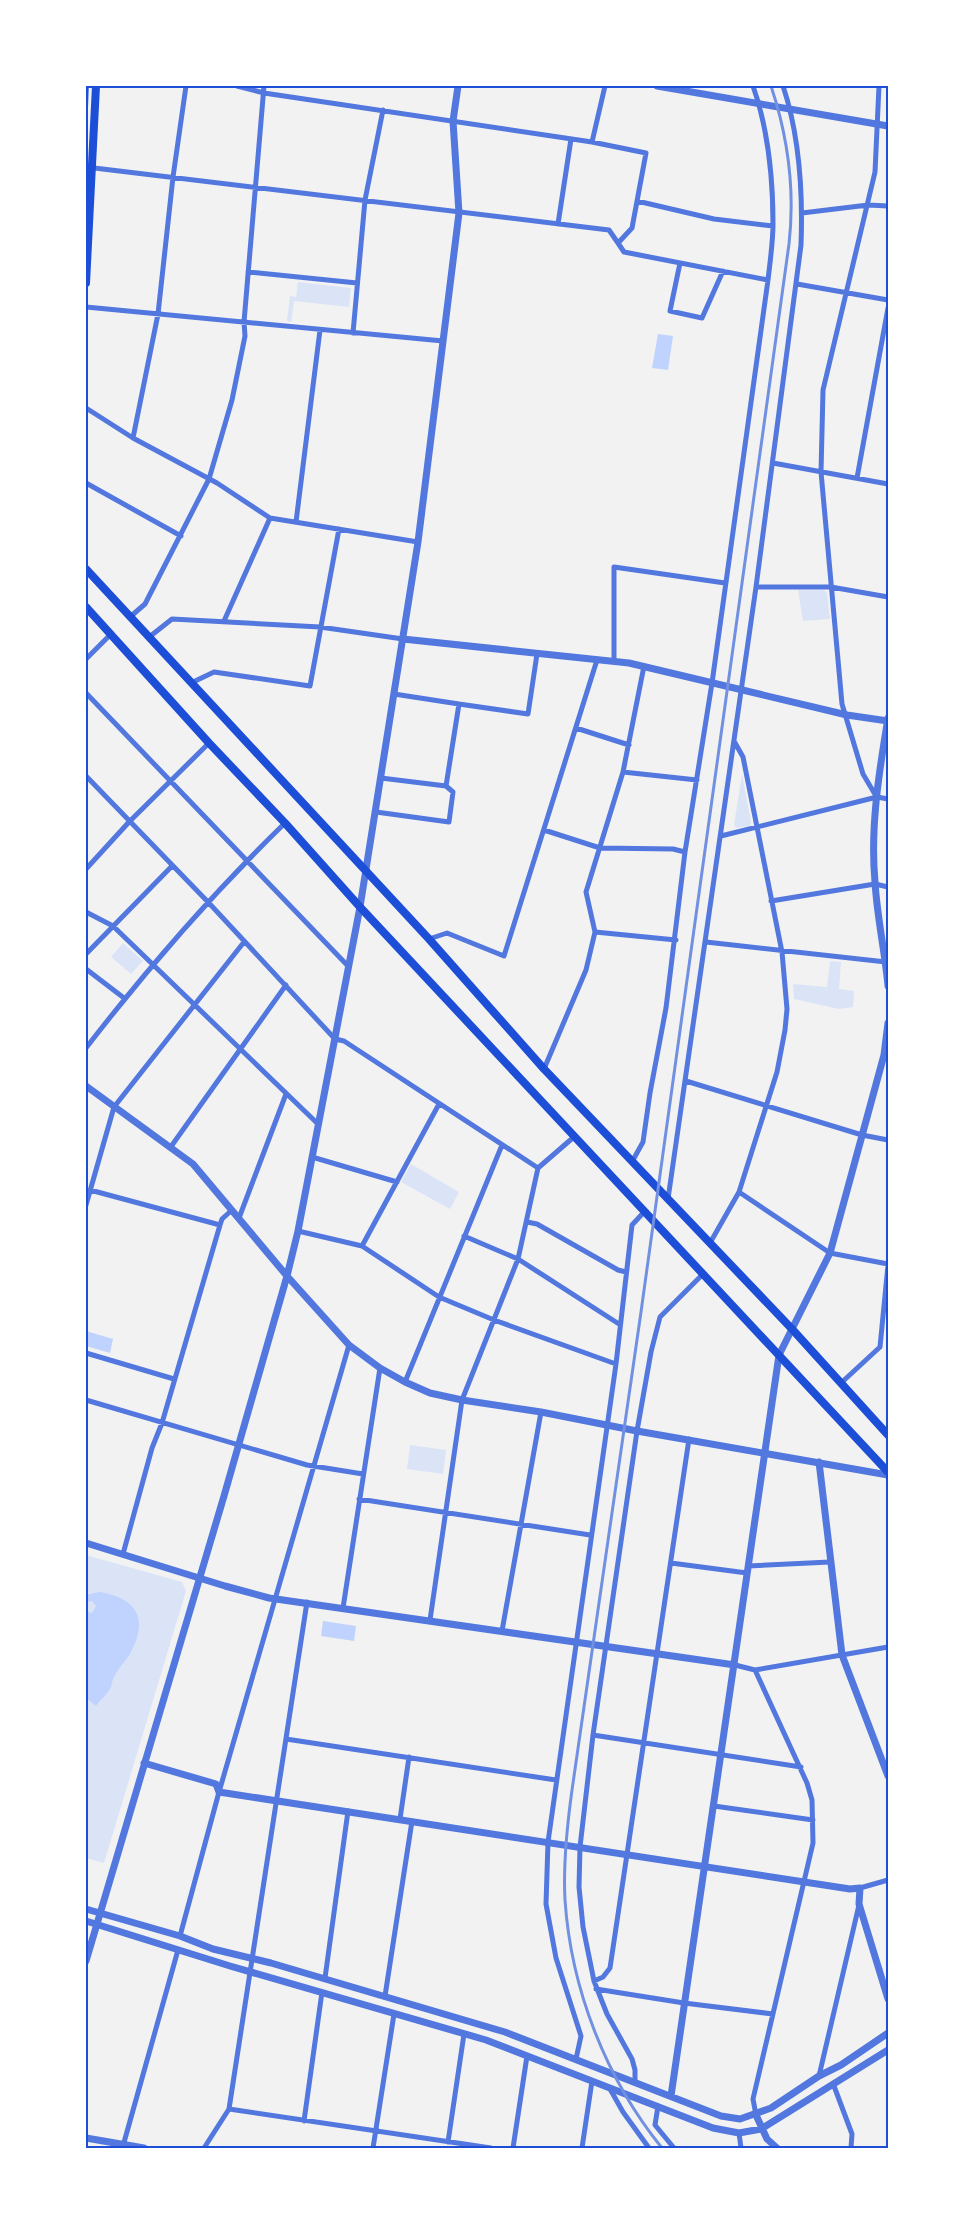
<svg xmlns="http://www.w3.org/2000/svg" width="974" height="2234" font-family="'Fira Sans',sans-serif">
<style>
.green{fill:#dbe4f7}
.water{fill:#bfd3fe}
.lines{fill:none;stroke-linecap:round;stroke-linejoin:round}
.service{stroke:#5277de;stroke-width:2}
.minor{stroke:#5277de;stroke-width:5}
.tertiary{stroke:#5277de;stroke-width:7}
.secondary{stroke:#1d4ed8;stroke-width:8}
.trunk{stroke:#1d4ed8;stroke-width:8}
.rail{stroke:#7290e2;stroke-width:3}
.neatline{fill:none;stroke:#1d4ed8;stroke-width:2}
</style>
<rect width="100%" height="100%" fill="#f2f2f2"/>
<path class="green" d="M298 282 351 288 349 307 294 301 291 322 287 321 290 296 296 297Z
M798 590H824L827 593 830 619 803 621Z
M742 774 751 822 750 826 736 828 734 825Z
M123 943 143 961 131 974 111 957Z
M830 961 841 962 839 989 854 991 853 1007 839 1009 794 999 793 984 827 987Z
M411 1164 459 1192 450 1209 401 1182Z
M410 1445 446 1450 443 1474 407 1469Z
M86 1555 182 1582 186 1591 104 1863 86 1858Z"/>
<path class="water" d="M658 334 673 336 668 370 652 368Z
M86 1331 113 1339 110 1353 86 1346Z
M99 1592C136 1598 149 1617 131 1652 127 1660 119 1667 115 1675 112 1679 112 1685 111 1687 108 1694 100 1700 96 1706L86 1698V1611L92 1613 96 1606 92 1601 86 1602V1595Z
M323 1621 356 1626 354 1641 321 1636Z"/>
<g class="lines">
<path class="service" d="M86 129 88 86"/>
<path class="minor" d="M237 86 264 93 592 142 646 153 632 228 618 243 624 252 768 280
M592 142 605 86
M86 167 609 230 618 243
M637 201 714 219 773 226
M802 213 868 205 888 206
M558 224 571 139
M680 263 670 311 702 318 723 271
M248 272 357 283
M797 284 888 300
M86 307 443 341
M353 333 365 200 383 110
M86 408 133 438 217 483 270 518 418 542
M133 438 158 314 173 177 186 86
M773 463 888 484
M857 478 888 308
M86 483 181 536
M296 522 320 330
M756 587H831L888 597
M130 617 145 604 209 479 232 400 245 336 244 322 264 86
M224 621 270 518
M148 638 172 619 320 627 403 639
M86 659 111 634
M614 661V567L725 583
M191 683 214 672 310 686 339 529
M86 693 348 966
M394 694 459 704 446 786
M459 704 528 714 537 654
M576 728 629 745
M623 772 697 780
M86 776 208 902 335 1039 344 1041 538 1168
M876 796 863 774 842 704 821 472 823 390 875 172 879 86
M376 812 449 822 453 792 446 786 381 778
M544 830 600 848 673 849 685 852
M721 836 877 797 888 799
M86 869 129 822 209 743
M771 901 875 884 888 887
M86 912 113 926 318 1124
M595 932 676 940
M429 939 447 933 504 956 597 660
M706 942 886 962
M86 954 172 866
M86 969 124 998
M86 1048C147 969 213 893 285 823
M544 1069 586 970 595 932 586 892 623 772 644 666
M686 1081 862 1135 888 1140
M170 1148 286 985
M312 1157 397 1182
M633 1160 643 1142 650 1093 666 1008 685 852 712 683 768 280C770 262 773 242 773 224 773 178 768 129 753 86
M90 1190 220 1225
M739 1192 830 1253 888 1264
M668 1199 756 587 801 245C803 191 800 137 783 86
M86 1205 114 1107 244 942
M239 1218 286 1094
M527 1222 537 1224 618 1270 626 1272
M298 1231 362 1246 439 1297 494 1320 616 1364
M464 1236 518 1259 619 1324
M710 1243 739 1192 777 1072 785 1030 787 1009 782 952 743 757 734 741
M362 1246 439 1104
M86 1353 174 1379
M405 1382 502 1145
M841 1383 880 1347 888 1265
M86 1400 307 1465 363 1474
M359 1499 590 1535
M123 1554 152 1448 162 1423 220 1225 222 1219 232 1210
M671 1563 747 1573
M748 1566 830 1562
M343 1608 380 1368
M430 1620 462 1400 518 1259 538 1168 575 1136
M502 1631 541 1412
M735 1665 755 1670 807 1783 812 1800 813 1843 753 2099 756 2115
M755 1670 888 1647
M593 1735 801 1767
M286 1739 556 1780
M714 1806 813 1820
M400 1819 409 1757
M860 1888 888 1880
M180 1936 219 1792 349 1345
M325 1978 348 1811
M594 1981 603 1977 610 1968 689 1439
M596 1989 684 2003 773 2014
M385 1996 412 1821
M576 2059 581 2036 556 1958 546 1904 548 1842 616 1364 632 1225 645 1211
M819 2076 859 1905
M635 2082V2070L632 2059 607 2014 594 1981 583 1927 579 1887 580 1847 593 1735 637 1431 651 1352 660 1317 703 1274
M834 2086 852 2134 851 2148
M610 2089 623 2112 649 2148
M658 2106 655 2125 674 2148
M229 2109 491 2148
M304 2121 322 1992
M739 2133 741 2148
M448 2142 464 2034
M123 2146 178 1950
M204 2148 229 2109 307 1602
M373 2148 394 2014
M513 2148 527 2056
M582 2148 592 2081"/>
<path class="tertiary" d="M657 86 888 126
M403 639 629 663 847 715 888 721
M888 718C879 772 870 828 875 882 877 917 885 952 888 986
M86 1086 193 1164 287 1276 349 1345 380 1368 405 1382 430 1393 462 1400 541 1412 637 1431 888 1475
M819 1462 842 1655 888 1776
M86 1543 225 1586 269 1598 735 1665
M144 1763 216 1784 219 1792 850 1889 860 1888 859 1904 888 1999
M86 1909 180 1936 213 1949 271 1963 505 2032 721 2116 740 2119 771 2108 819 2076 841 2065 888 2033
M86 1921 230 1966 486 2040 713 2128 739 2133 761 2129 888 2050
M86 1961 224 1496 287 1276 298 1231 360 907 418 542 459 213 453 121 458 86
M671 2096 779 1355 830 1253 884 1055 888 1023
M756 2115 767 2139 777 2148
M86 2138 144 2148"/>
<path class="secondary" d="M86 283 96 86"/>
<path class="trunk" d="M86 569 429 939 544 1069 792 1329 888 1435
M86 607 209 743 285 823 360 907 888 1472"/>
<path class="rail" d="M662 2148C606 2079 571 1989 565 1900 563 1863 567 1826 572 1790L641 1312 789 244C795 191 788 137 771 86"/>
</g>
<rect width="974" height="2234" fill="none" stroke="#ffffff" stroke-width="174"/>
<rect x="87" y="87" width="800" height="2060" class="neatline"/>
</svg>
